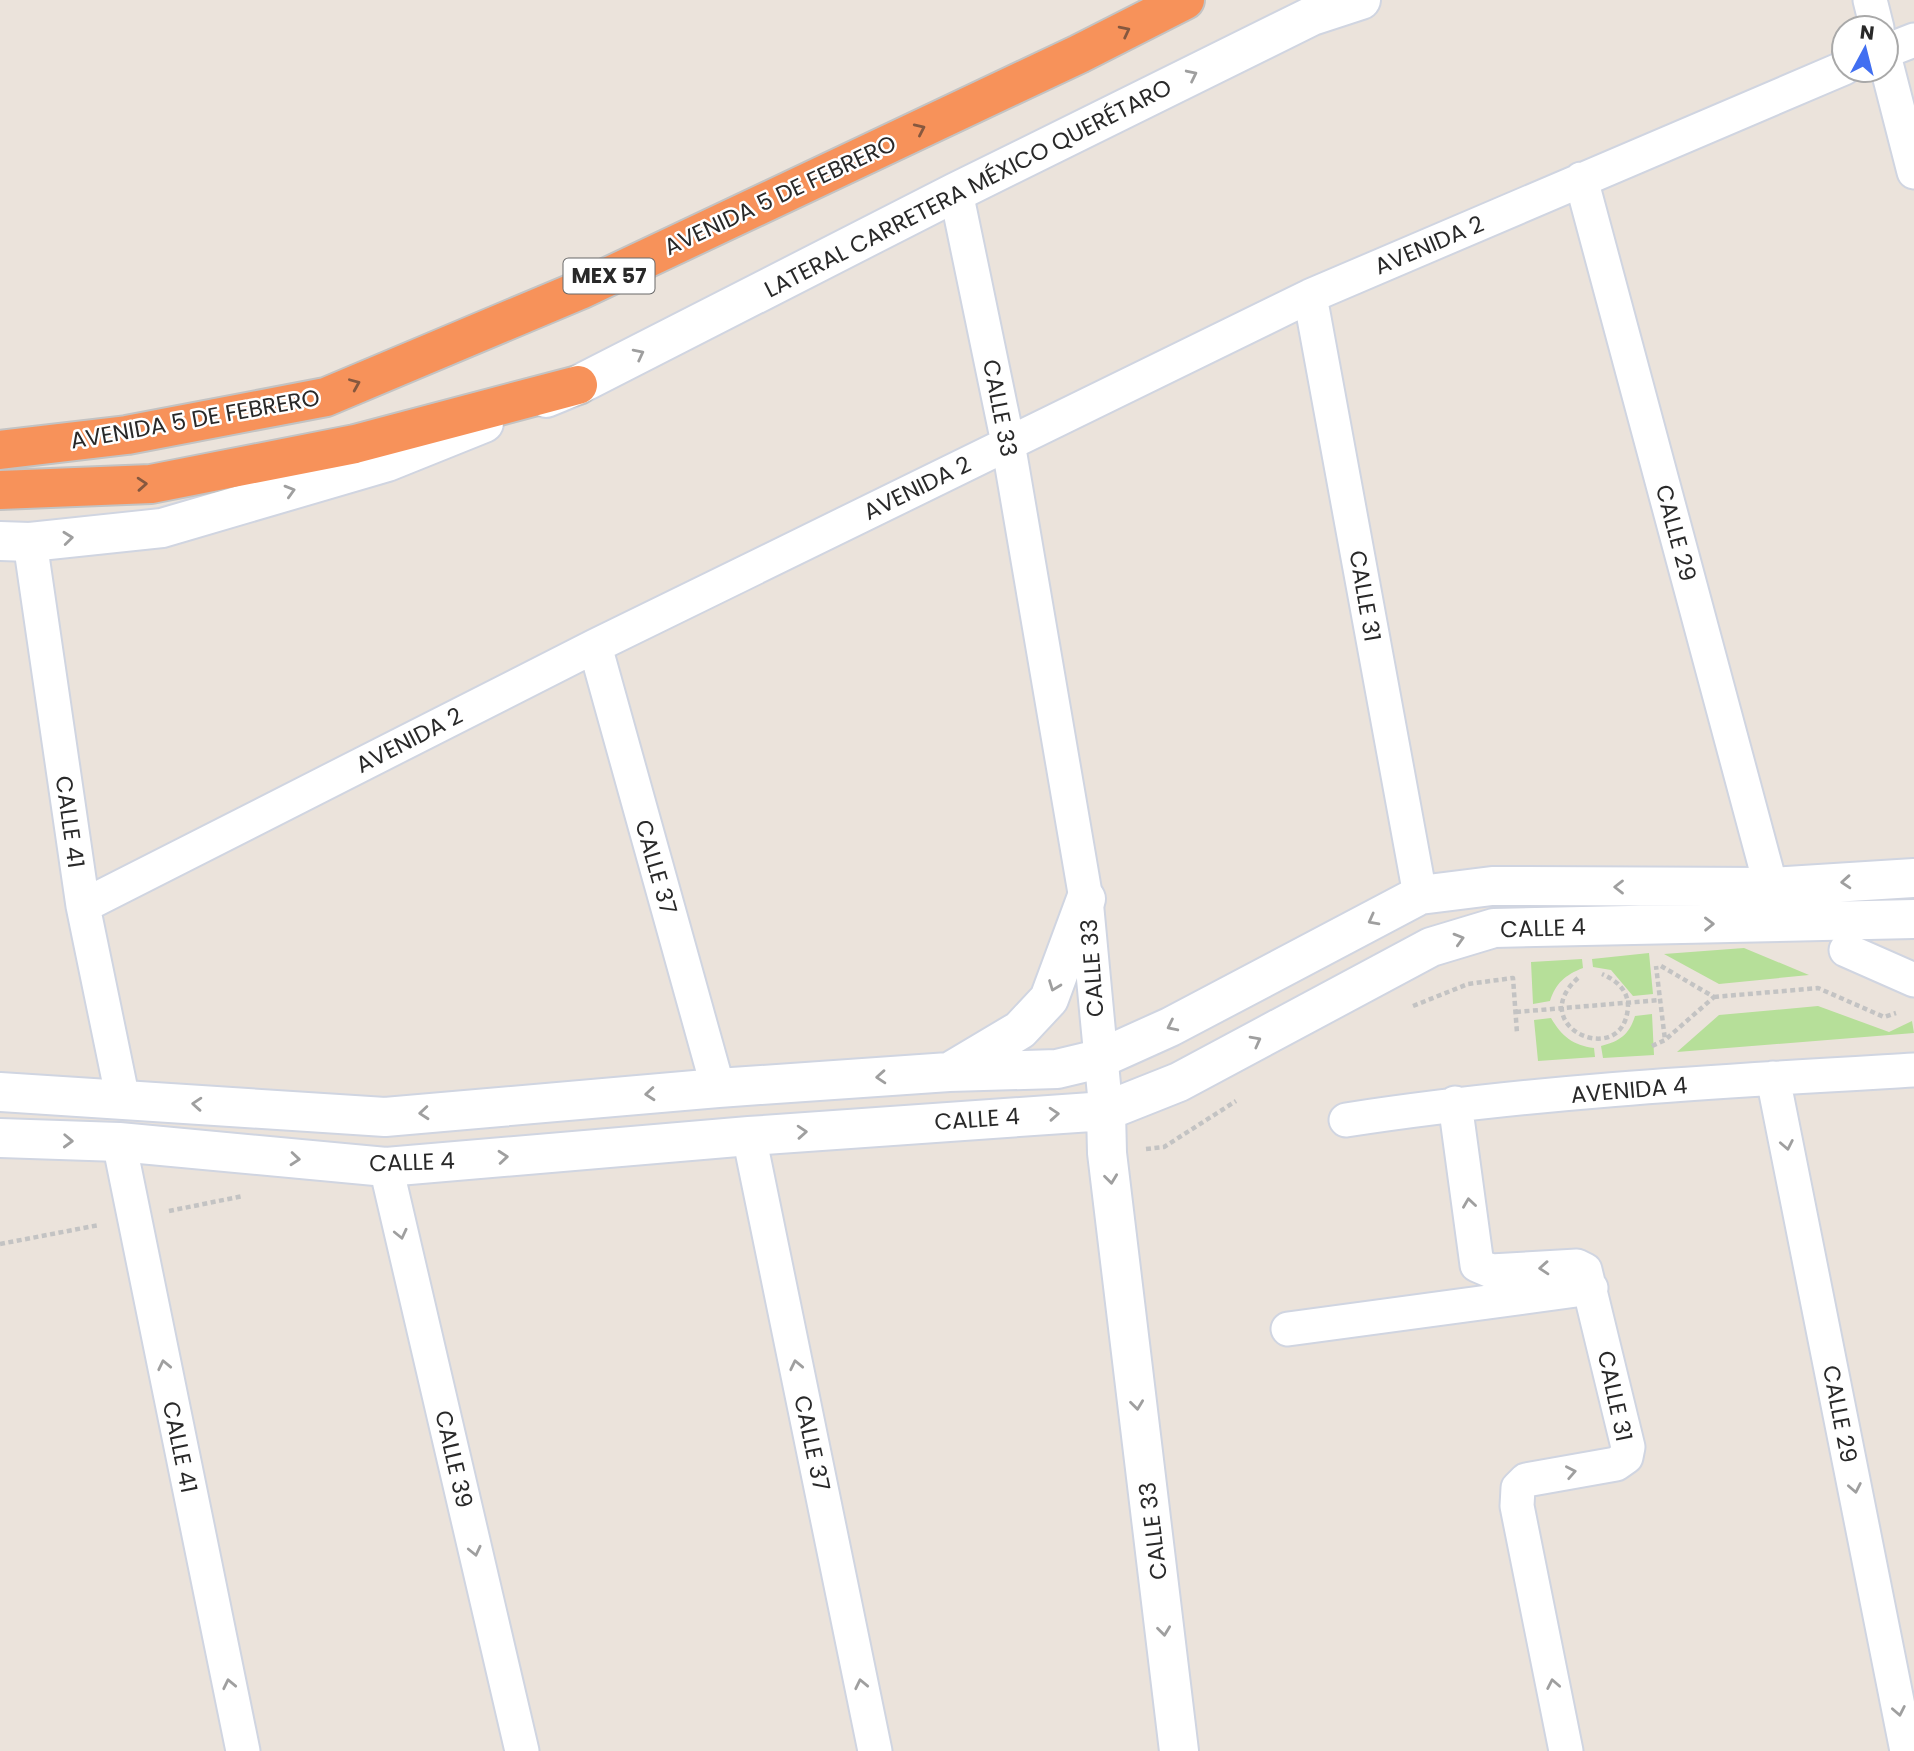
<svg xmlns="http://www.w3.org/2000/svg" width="1914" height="1751" font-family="Poppins,sans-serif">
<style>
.green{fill:#b6df99}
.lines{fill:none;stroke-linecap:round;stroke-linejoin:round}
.street-casing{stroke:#d0d5e1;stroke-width:37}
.secondary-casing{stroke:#d0d5e1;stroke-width:42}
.highway-casing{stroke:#c3c3c3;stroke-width:42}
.path{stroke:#c3c3c3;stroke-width:4.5;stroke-dasharray:5 3.5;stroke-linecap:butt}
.street{stroke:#fff;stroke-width:33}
.secondary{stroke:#fff;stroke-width:38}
.highway{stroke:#f7925a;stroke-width:38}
.oneway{stroke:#86583f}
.oneway2{stroke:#9f9f9f}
.labels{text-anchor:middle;stroke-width:5;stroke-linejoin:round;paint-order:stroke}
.shield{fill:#fff;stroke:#696969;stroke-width:2}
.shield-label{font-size:21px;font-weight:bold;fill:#292929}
.street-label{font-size:23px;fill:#292929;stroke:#fff}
</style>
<rect width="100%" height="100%" fill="#ebe3db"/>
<path class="green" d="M1744 948 1809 975 1719 984 1664 954Z
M1649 953 1653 994 1633 996 1611 970 1593 967 1592 959Z
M1582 959 1583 968C1565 975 1556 983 1550 1001L1533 1004 1531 962Z
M1818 1006 1889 1032 1912 1021 1914 1033 1677 1052 1719 1015Z
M1652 1014 1654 1055 1603 1058 1601 1046C1620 1041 1629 1035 1635 1016Z
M1551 1018C1562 1037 1573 1045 1594 1048L1595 1057 1538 1061 1534 1020Z"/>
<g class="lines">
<g class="street-casing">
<path id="street" d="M1870 0 1877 28
M1886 51 1914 40
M1886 63 1914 172
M1581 179 1771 887
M956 192 1008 443 1086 899 1106 1111
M1310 296 1420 895
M30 542 83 906 123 1100
M595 646 718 1088
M83 906 595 646 1310 296 1844 68
M1846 950 1914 980
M1773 1078 1907 1751
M1455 1103 1477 1265 1491 1271 1577 1266 1585 1270 1628 1447 1626 1457 1616 1464 1526 1480 1518 1488 1517 1506 1566 1751
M1346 1120C1533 1091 1724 1081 1914 1070
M749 1136 875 1751
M119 1142 243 1751
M386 1167 522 1751
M1288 1329 1591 1288"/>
</g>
<g class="secondary-casing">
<path id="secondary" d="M546 398 578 385 956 192 1312 16 1361 0
M0 541 30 542 162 528 387 462 484 423
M951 1071 1020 1030 1049 999 1086 899
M0 1092 385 1117 718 1088 949 1072 1057 1069 1099 1059 1170 1027 1420 895 1492 886 1771 887 1914 878
M1106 1111 1107 1153 1179 1751
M0 1138 119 1142 386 1167 749 1136 1106 1111 1179 1082 1431 947 1494 928 1914 919"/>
</g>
<g class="highway-casing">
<path id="highway" d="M0 450 127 435 326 397 580 290 1079 54 1185 0
M0 490 151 484 355 444 578 385"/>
</g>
<path class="path" d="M1661 966 1714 997 1665 1040
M1578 978C1523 1027 1625 1071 1628 1006 1628 990 1616 980 1602 974
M1714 997 1818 988 1884 1017 1896 1013
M1413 1006 1468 984 1513 978 1517 1033
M1516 1012 1660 1000
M1652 1046 1665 1040 1656 966
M1146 1149 1164 1147 1236 1101
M169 1211 243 1196
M0 1244 99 1225"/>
<use href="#street" class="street"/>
<use href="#secondary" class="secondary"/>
<use href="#highway" class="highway"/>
</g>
<defs><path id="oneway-chevron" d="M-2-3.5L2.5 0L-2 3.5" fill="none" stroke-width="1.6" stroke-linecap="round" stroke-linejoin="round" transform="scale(1.75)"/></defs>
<g class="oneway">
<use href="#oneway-chevron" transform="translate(1125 31) rotate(-27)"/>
<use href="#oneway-chevron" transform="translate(920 129) rotate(-25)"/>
<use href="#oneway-chevron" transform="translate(355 384) rotate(-23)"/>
<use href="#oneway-chevron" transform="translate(142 484) rotate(-4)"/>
</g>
<g class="oneway2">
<use href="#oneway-chevron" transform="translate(1192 75) rotate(-26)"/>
<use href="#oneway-chevron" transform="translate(639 354) rotate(-27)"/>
<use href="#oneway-chevron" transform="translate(290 491) rotate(-16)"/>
<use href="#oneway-chevron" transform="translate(68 538) rotate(-6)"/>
<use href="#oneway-chevron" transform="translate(1846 882) rotate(176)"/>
<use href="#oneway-chevron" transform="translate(1619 887) rotate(-180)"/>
<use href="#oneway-chevron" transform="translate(1373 920) rotate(152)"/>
<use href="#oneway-chevron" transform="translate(1709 924) rotate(-1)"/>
<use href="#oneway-chevron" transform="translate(1459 939) rotate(-16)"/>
<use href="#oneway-chevron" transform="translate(1054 986) rotate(111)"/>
<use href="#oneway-chevron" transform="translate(1172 1026) rotate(154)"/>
<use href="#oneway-chevron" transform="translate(1256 1041) rotate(-28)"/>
<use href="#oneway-chevron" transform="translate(881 1077) rotate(176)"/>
<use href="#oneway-chevron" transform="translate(650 1094) rotate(175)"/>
<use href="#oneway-chevron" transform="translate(197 1104) rotate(-176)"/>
<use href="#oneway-chevron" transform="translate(424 1113) rotate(175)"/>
<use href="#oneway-chevron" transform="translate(1054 1114) rotate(-4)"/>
<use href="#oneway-chevron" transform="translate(802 1132) rotate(-4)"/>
<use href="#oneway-chevron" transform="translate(68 1141) rotate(2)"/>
<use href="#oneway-chevron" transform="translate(1787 1145) rotate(79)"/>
<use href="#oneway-chevron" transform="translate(503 1157) rotate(-5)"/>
<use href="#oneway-chevron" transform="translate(295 1159) rotate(5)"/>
<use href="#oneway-chevron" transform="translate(1111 1179) rotate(83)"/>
<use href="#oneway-chevron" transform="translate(1469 1203) rotate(-98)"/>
<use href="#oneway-chevron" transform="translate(401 1234) rotate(77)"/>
<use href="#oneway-chevron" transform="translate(1544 1268) rotate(176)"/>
<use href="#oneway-chevron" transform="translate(164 1365) rotate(-102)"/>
<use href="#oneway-chevron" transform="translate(796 1365) rotate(-102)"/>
<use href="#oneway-chevron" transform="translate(1137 1405) rotate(83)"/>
<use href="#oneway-chevron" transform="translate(1571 1472) rotate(-11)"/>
<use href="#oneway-chevron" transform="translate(1855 1488) rotate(79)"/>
<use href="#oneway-chevron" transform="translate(475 1551) rotate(77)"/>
<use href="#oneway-chevron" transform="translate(1164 1631) rotate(83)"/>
<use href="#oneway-chevron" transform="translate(229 1684) rotate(-102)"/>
<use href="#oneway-chevron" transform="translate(861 1684) rotate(-102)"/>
<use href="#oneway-chevron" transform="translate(1553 1684) rotate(-101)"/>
<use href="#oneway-chevron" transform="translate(1899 1711) rotate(79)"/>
</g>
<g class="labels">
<rect class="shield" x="563.5" y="258.5" width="91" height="35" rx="5"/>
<g class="shield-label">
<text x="609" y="283">MEX 57</text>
</g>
<g class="street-label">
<text transform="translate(968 188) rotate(-27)" y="8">LATERAL CARRETERA MÉXICO QUERÉTARO</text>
<text transform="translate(780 195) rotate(-25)" y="8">AVENIDA 5 DE FEBRERO</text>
<text transform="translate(1429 245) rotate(-23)" y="8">AVENIDA 2</text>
<text transform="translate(1000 408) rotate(79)" y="8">CALLE 33</text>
<text transform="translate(195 419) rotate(-10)" y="8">AVENIDA 5 DE FEBRERO</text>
<text transform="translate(917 488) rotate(-26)" y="8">AVENIDA 2</text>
<text transform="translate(1676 533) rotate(75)" y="8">CALLE 29</text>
<text transform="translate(1365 596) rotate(80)" y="8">CALLE 31</text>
<text transform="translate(409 740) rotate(-27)" y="8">AVENIDA 2</text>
<text transform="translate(70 822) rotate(82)" y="8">CALLE 41</text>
<text transform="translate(656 867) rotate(74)" y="8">CALLE 37</text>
<text transform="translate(1543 928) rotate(-2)" y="8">CALLE 4</text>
<text transform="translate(1092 968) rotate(-94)" y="8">CALLE 33</text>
<text transform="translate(1629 1090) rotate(-5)" y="8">AVENIDA 4</text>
<text transform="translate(977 1119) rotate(-4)" y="8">CALLE 4</text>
<text transform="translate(412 1162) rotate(-2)" y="8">CALLE 4</text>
<text transform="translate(1615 1396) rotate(78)" y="8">CALLE 31</text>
<text transform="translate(1840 1414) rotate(79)" y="8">CALLE 29</text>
<text transform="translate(812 1443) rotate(78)" y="8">CALLE 37</text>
<text transform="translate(180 1447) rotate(78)" y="8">CALLE 41</text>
<text transform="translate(454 1459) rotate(77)" y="8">CALLE 39</text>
<text transform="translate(1153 1531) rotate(-97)" y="8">CALLE 33</text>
</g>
</g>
<g transform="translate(1865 49) rotate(7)"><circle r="33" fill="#ffffff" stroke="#a9a9a9" stroke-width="2"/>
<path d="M0-5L12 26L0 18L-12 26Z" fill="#416ff1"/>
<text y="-10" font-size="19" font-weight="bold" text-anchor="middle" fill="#292929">N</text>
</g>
</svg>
